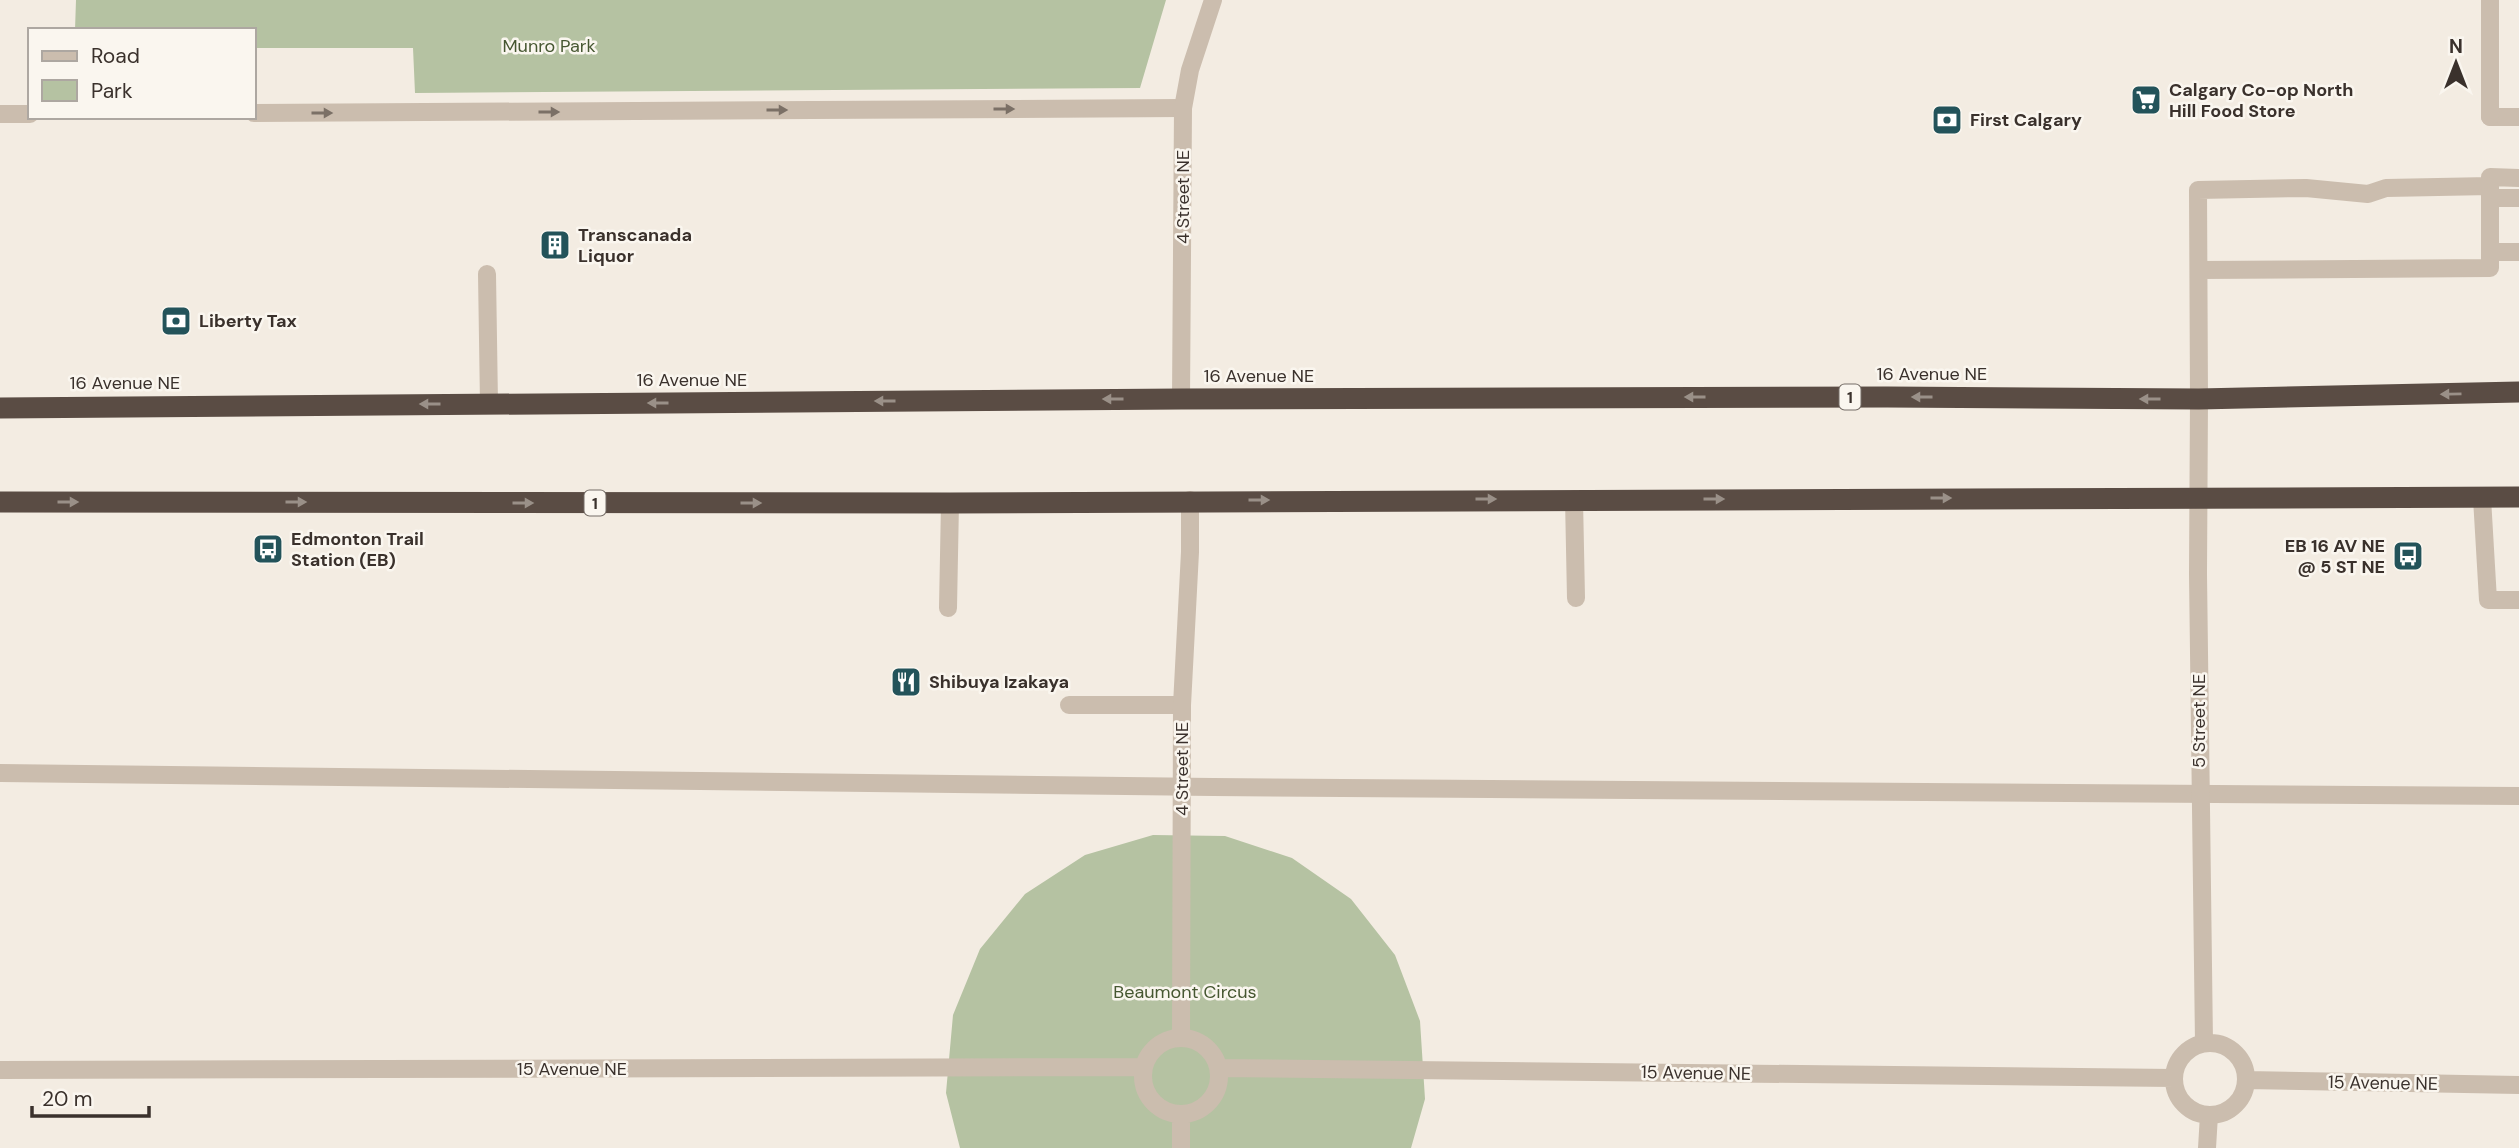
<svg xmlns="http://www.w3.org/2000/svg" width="2519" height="1148" font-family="'DM Sans',sans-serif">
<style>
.green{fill:#b5c2a2}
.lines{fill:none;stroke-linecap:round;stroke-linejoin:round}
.lane{stroke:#cbbdae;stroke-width:18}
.street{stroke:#cbbdae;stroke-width:18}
.highway{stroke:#5a4c44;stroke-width:21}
.oneway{fill:#7b7066}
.oneway2{fill:#9a9088}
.labels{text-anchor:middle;stroke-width:5;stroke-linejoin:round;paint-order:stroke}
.shield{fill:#faf6ef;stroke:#746c66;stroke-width:2}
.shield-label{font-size:16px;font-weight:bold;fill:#3a312c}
.park-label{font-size:18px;fill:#465731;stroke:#faf6ef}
.poi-label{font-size:18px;font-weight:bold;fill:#3a312c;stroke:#faf6ef;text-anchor:start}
.street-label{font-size:18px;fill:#3a312c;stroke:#faf6ef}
</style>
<rect width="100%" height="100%" fill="#f3ece2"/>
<path class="green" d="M76 0H1166L1140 88 415 93 413 48H254V30H75Z
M1153 835 1225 836 1292 858 1351 899 1395 955 1420 1021 1425 1099 1411 1148H960L946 1093 953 1015 980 949 1025 894 1085 855Z"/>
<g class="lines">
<path class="lane" d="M254 113 1183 108
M0 114H30
M2490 117H2519
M2490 198H2519
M2490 252H2519
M2199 270 2490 268V177L2519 178
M487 274 489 404
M2199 399 2198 190 2306 188 2368 194 2386 188 2490 186
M2482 498 2488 600H2519
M1574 499 1576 598
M948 608 950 503
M1069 705H1182
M0 773 1213 787 2519 796"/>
<path class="street" d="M2490 0V117
M1181 399 1183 108 1190 70 1213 0
M2199 399 2198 574 2204 1043
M1181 1038 1182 705 1190 552V500
M1143 1076a38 38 0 1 1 76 0a38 38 0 1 1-76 0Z
M2174 1079a36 36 0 1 1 72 0a36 36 0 1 1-72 0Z
M1218 1068 2174 1078
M0 1070 1143 1067
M2246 1080 2519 1085
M1181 1148V1114
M2207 1148 2209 1115"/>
<path class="highway" d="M0 408 1181 399 1887 397 2199 399 2519 392
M0 502 950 503 2519 497"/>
</g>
<defs><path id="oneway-solid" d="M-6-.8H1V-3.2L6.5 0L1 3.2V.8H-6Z" transform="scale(1.75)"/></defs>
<g class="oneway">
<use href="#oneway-solid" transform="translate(1004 109)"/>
<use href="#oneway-solid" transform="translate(777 110)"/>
<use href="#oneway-solid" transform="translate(549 112)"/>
<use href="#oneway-solid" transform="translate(322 113)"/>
</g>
<g class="oneway2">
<use href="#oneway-solid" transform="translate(2451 394) rotate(179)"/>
<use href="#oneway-solid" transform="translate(1695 397) rotate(180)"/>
<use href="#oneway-solid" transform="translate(1922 397) rotate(-180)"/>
<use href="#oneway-solid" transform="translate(1113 399) rotate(180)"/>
<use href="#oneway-solid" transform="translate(2150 399) rotate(-180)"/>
<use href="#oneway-solid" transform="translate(885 401) rotate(180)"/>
<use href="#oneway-solid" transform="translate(658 403) rotate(180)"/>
<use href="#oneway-solid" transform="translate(430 404) rotate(180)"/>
<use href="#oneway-solid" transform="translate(1941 498)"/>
<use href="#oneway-solid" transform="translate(1486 499)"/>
<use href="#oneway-solid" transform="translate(1714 499)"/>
<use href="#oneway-solid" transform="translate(1259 500)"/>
<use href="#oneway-solid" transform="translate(68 502)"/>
<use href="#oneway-solid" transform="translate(296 502)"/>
<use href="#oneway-solid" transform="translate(523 503)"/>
<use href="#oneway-solid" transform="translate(751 503)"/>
</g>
<defs>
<g id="supermarket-square" transform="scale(1.575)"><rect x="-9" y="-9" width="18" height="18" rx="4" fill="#23535a" stroke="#faf6ef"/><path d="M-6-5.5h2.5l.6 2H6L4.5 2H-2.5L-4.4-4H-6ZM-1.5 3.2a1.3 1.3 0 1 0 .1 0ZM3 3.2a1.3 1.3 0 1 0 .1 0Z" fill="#fff"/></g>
<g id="bank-square" transform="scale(1.575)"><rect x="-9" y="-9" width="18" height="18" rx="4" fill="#23535a" stroke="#faf6ef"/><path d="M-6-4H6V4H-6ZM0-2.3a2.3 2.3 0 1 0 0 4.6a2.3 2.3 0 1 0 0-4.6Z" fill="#fff"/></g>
<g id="building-square" transform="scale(1.575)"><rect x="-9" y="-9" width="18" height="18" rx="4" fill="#23535a" stroke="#faf6ef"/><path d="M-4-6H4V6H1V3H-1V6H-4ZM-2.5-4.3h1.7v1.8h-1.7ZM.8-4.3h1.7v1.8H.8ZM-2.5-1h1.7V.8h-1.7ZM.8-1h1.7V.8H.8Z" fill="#fff"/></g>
<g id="bus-square" transform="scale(1.575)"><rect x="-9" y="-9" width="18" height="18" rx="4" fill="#23535a" stroke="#faf6ef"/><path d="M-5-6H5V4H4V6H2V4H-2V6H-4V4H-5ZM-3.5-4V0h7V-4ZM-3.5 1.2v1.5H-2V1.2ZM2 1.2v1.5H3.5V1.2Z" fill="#fff"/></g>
<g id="restaurant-square" transform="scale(1.575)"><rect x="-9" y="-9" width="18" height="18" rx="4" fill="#23535a" stroke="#faf6ef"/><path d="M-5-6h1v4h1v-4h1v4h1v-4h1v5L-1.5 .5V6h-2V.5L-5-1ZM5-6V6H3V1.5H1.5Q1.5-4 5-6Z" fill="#fff"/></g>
</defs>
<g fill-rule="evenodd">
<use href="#supermarket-square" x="2146" y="100"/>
<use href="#bank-square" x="1947" y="120"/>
<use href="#building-square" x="555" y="245"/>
<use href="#bank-square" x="176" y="321"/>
<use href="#bus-square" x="268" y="549"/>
<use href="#bus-square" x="2408" y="556"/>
<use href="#restaurant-square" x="906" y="682"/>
</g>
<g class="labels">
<g class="shield">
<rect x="1839.5" y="384.5" width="21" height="25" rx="5"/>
<rect x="584.5" y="490.5" width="21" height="25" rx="5"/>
</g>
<g class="shield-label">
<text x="1850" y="403">1</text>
<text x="595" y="509">1</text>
</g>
<g class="park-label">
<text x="549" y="52">Munro Park</text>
<text x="1185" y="998">Beaumont Circus</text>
</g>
<g class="poi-label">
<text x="2169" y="96">Calgary Co-op North<tspan x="2169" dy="21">Hill Food Store</tspan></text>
<text x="1970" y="126">First Calgary</text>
<text x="578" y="241">Transcanada<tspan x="578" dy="21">Liquor</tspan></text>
<text x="199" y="327">Liberty Tax</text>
<text x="291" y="545">Edmonton Trail<tspan x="291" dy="21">Station (EB)</tspan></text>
<text x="2385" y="552" text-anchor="end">EB 16 AV NE<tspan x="2385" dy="21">@ 5 ST NE</tspan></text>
<text x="929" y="688">Shibuya Izakaya</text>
</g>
<g class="street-label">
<text transform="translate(1183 197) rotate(-90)" y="6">4 Street NE</text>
<text x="1932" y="380">16 Avenue NE</text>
<text x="1259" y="382">16 Avenue NE</text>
<text x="692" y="386">16 Avenue NE</text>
<text x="125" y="389">16 Avenue NE</text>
<text transform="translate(2199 721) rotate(-90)" y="6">5 Street NE</text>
<text transform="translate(1182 769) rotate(-90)" y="6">4 Street NE</text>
<text x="572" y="1075">15 Avenue NE</text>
<text transform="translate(1696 1073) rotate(1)" y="6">15 Avenue NE</text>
<text transform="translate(2383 1083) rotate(1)" y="6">15 Avenue NE</text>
</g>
</g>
<rect x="28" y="28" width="228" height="91" fill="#faf6ef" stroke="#ada7a1" stroke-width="2"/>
<rect x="42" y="51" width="35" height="10" fill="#cbbdae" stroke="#ada7a1" stroke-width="2"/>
<text x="91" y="63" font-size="21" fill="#3a312c">Road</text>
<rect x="42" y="80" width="35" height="21" fill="#b5c2a2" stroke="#ada7a1" stroke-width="2"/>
<text x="91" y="98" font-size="21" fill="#3a312c">Park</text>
<g transform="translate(2456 63)" stroke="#faf6ef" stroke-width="5" paint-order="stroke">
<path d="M0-5L12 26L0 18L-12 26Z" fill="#3a312c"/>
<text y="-10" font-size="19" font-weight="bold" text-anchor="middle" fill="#3a312c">N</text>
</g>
<path d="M32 1106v10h117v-10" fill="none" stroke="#3a312c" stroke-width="3.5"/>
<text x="42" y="1106" font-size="21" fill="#3a312c" stroke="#faf6ef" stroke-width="5" paint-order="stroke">20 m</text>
</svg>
